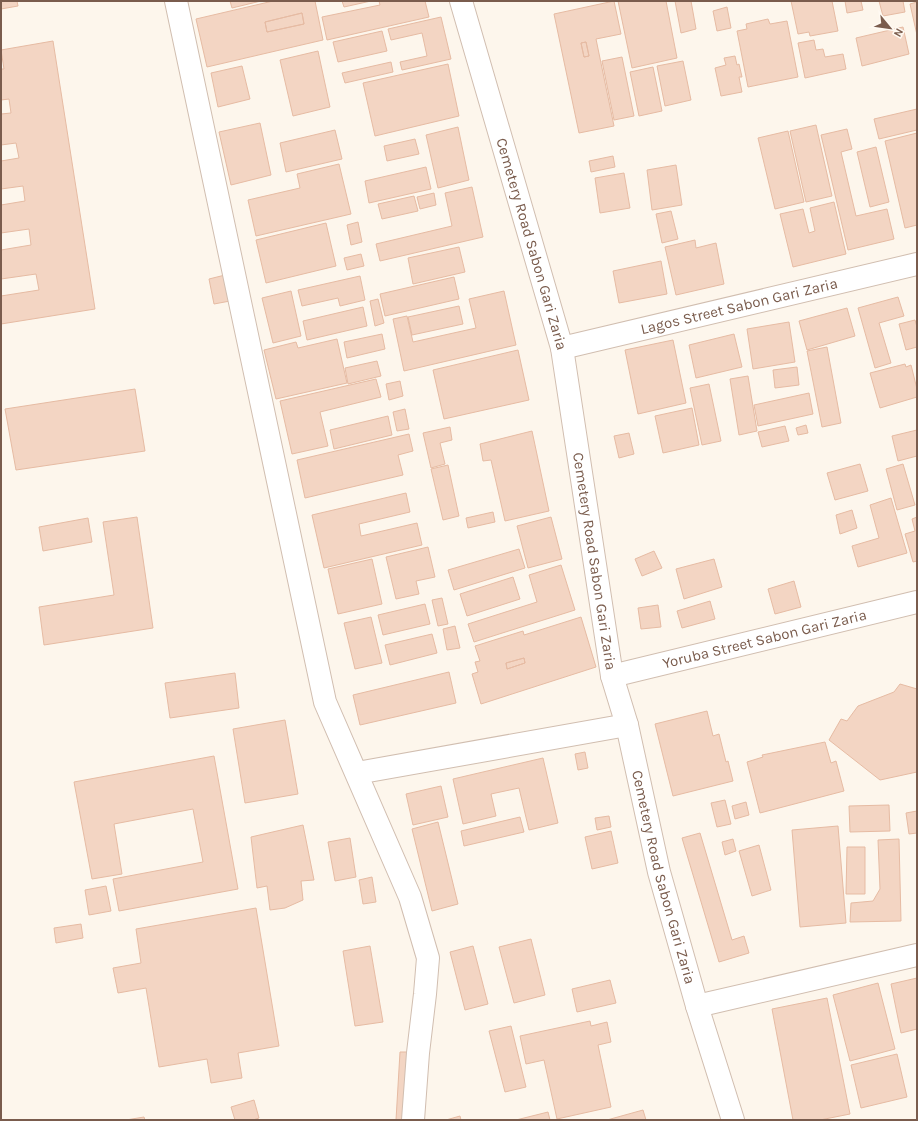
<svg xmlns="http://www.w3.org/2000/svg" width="918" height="1121" font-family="Karla,sans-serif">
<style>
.building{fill:#f3d5c3;stroke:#e6bba3;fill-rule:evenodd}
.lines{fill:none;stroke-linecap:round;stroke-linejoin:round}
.street-casing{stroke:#d1beb0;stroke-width:24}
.street{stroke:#fff;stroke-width:22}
.labels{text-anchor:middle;stroke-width:3;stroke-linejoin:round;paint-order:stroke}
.street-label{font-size:15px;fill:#7a5c4d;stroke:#fffaf3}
</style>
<rect width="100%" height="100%" fill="#fdf6ec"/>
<path class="building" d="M1 1H17L18 6 1 9Z
M230 1H261L232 8Z
M273 1H315L323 40 207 67 196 19ZM302 13 304 24 267 32 265 22Z
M342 1H371L344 7Z
M379 1H425L429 17 327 40 322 17 380 5Z
M614 1 621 34 596 39 614 126 579 133 554 14ZM586 42 589 56 584 57 581 43Z
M618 1H666L677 58 632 68Z
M675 1H691L696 29 681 33Z
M791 1H832L838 31 810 36 809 32 798 34Z
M845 1H861L863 10 847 13Z
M879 1H903L905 12 883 16Z
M917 2V35L910 4Z
M727 7 731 28 717 31 713 11Z
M302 13 304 24 267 32 265 22Z
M441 17 451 59 402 70 400 62 427 56 422 33 391 40 388 29Z
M768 19 770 24 787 21 798 77 748 87 737 31 747 29 746 24Z
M903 27 909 54 862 66 856 38Z
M382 31 387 51 338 62 333 42Z
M814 40 816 50 823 49 825 57 843 54 846 69 805 78 798 43Z
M53 41 95 309 1 324V296L39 290 36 274 1 279V250L31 245 29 229 1 233V205L25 201 23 186 1 189V161L19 158 16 143 1 145V114L11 113 9 99 1 100V69H4L1 50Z
M586 42 589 56 584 57 581 43Z
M318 51 330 107 293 116 280 60Z
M735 56 737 65 739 64 742 77H739L742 92 721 96 715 68 726 65 724 58Z
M622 57 634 116 614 120 602 61Z
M683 61 691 100 665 106 657 66Z
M391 62 393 72 345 83 342 73Z
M448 64 459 116 375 136 363 83Z
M242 66 250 99 218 107 211 73Z
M653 67 662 111 639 116 630 72Z
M917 109V130L879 139 874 119Z
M260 123 271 175 231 185 219 132Z
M816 125 832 196 806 202 790 131Z
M458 127 469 180 438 188 426 135Z
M847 129 852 149 841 152 856 216 887 209 894 239 848 250 821 135Z
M335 130 342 159 286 172 280 143Z
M788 131 804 202 775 209 758 138Z
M917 133V225L905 228 885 141Z
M415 139 419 154 387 161 384 146Z
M876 147 889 202 870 207 857 152Z
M613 156 615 167 591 172 589 161Z
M339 164 351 214 256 236 248 200 300 188 297 174Z
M676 165 682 205 652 210 647 170Z
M426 167 431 189 369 203 365 181Z
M624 173 630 208 600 213 595 178Z
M472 187 483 237 380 261 376 244 452 226 445 193Z
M434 193 436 205 420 209 417 197Z
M414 196 418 211 382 219 378 204Z
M834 202 846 254 793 267 780 214 803 209 809 233 815 231 810 208Z
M671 211 678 239 662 243 656 214Z
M358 222 362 242 351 245 347 225Z
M326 223 336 266 266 283 256 240Z
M695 240 696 248 716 243 724 284 676 295 665 247Z
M459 247 465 272 413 284 408 258Z
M361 254 364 266 347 270 344 258Z
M661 261 667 294 619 303 613 271Z
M225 275 230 301 214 304 209 279Z
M360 276 365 300 340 306 338 298 302 306 298 290Z
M454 277 459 299 385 316 380 294Z
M291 291 301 336 273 343 262 298Z
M504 291 516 345 404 371 393 319 407 316 413 342 476 328 469 299Z
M898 297 904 316 879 323 891 363 875 368 858 308Z
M378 299 384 323 375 326 370 301Z
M459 306 463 324 412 335 408 317Z
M363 307 367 326 307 340 303 321Z
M847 308 855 336 807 350 799 321Z
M915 320 917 327V347L906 350 899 324Z
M789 322 795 362 753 369 747 329Z
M382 334 385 349 347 358 344 342Z
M734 334 742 367 696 378 689 345Z
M337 339 347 383 276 399 264 350 296 342 298 348Z
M673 340 686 403 638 414 625 350Z
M827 347 841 423 822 427 807 351Z
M518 350 529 400 444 419 433 370Z
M377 361 381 376 348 384 345 368Z
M905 364 906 367 911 365 917 389V397L880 408 870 373Z
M797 367 799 385 775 388 773 370Z
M748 376 757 431 739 435 730 379Z
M376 379 381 397 320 412 328 446 292 454 280 401Z
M400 381 403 396 389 400 386 384Z
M709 384 721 441 702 445 690 388Z
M135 389 145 451 16 470 5 409Z
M809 393 813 414 758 426 754 405Z
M692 408 699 445 663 453 655 416Z
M405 409 409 429 397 431 393 412Z
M388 416 392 435 334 449 330 430Z
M806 425 808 433 798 435 796 428Z
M785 426 789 441 762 447 758 432Z
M450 427 452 440 440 443 445 464 431 468 423 433Z
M917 430V456L898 461 892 436Z
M532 431 549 511 505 521 491 460 483 461 480 444Z
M629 433 634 454 619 458 614 436Z
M409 434 413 451 398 455 403 475 305 498 297 460Z
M860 464 868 491 835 500 827 473Z
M903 464 915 505 897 510 886 469Z
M448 465 459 516 443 520 431 469Z
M406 493 410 512 359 524 361 536 417 523 422 545 324 568 312 515Z
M891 498 907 553 858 567 852 546 879 538 870 505Z
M852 510 857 528 840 534 836 515Z
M493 512 495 522 468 528 466 518Z
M137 517 153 628 44 645 39 607 114 595 103 522Z
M551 517 562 559 528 568 517 526Z
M917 517V561L913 562 905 534 915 531 912 519Z
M88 518 92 542 43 551 39 527Z
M428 547 435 577 416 581 419 594 396 599 386 557Z
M519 549 525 568 454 590 448 570Z
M654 551 662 568 642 576 635 559Z
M372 559 382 604 338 614 328 569Z
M714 559 722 587 684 599 676 569Z
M561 565 575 610 474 642 468 624 537 602 529 575Z
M513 577 520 599 467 616 460 594Z
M794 581 801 607 775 614 768 589Z
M442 598 448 624 438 626 432 600Z
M710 601 715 619 682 628 677 611Z
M425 604 430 624 383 635 378 615Z
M658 605 661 627 641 629 638 608Z
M371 617 382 663 355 669 344 623Z
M581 617 596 667 481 704 472 674 478 672 475 662 480 661 475 646 523 631 524 635ZM524 658 525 663 507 669 506 663Z
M455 626 460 648 447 650 443 629Z
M432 634 437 653 390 665 385 645Z
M524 658 525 663 507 669 506 663Z
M449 672 456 703 360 725 353 695Z
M235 673 239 708 170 718 165 683Z
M900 684 917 689V772L880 780 829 740 841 719 847 721 858 706 894 692Z
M707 711 713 736 719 734 726 762 728 761 733 781 673 796 655 724Z
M285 720 298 794 245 803 233 729Z
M825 742 831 763 836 761 844 791 760 813 747 762 763 757 762 755Z
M585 752 588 768 578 770 575 754Z
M214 756 238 889 119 911 113 879 203 862 193 809 114 824 122 874 92 879 74 782Z
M543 758 558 823 529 830 519 788 491 794 496 816 463 824 453 779Z
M441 786 448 817 413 825 406 794Z
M725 800 731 824 717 827 711 803Z
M746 802 749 815 735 819 732 806Z
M889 805 890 831 850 832 849 806Z
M917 811V833L909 834 906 813Z
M609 816 611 827 597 830 595 818Z
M520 817 524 832 464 846 461 831Z
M438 822 458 904 432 911 412 829Z
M303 825 314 880 301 881 303 900 285 908 270 910 267 886 257 888 251 837Z
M838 826 846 923 800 927 792 830Z
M611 831 618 863 592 869 585 837Z
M700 833 732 940 744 936 749 953 719 962 682 838Z
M350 838 356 877 335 881 328 842Z
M733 839 736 851 725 855 722 842Z
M899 839 901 921 850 922 851 903 873 901 880 889 878 840Z
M759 845 771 890 752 896 739 851Z
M847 847H865V894H846Z
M372 877 376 902 363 904 359 880Z
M106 886 111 911 89 915 85 890Z
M256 908 279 1046 238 1053 242 1078 211 1083 207 1059 159 1067 146 988 118 993 113 968 141 963 136 929Z
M81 924 83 938 56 943 54 928Z
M531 939 545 995 514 1003 499 947Z
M370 946 383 1022 355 1026 343 951Z
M473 946 488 1004 465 1010 450 952Z
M917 978V1029L901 1033 891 984Z
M610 980 616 1003 577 1012 572 989Z
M878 983 895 1049 850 1061 833 995Z
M827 998 850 1114 820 1120H793L772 1009Z
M590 1021 591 1026 607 1022 611 1042 598 1045 611 1107 557 1119 544 1060 526 1064 520 1036Z
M511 1026 526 1087 505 1092 489 1031Z
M400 1052H415L411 1120H396Z
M897 1054 907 1097 861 1108 851 1065Z
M254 1100 259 1118 253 1120H235L231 1107Z
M643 1110 646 1120H607Z
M548 1112 550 1120H516Z
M460 1116 461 1120H446Z
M144 1117 145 1120H126Z"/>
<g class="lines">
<g class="street-casing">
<g id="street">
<path d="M176 1 325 702 410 897 428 958 425 994 418 1053 413 1120"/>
<path id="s1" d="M461 1 562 348 612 676 627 725 659 872 697 1006 733 1120"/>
<path id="s2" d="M562 348 917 264"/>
<path id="s3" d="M612 676 917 602"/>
<path d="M357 773 627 725"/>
<path d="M697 1006 917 955"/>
</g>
</g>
<use href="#street" class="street"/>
</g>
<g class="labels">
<g class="street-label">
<text dy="5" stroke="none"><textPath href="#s1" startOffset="253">Cemetery Road Sabon Gari Zaria</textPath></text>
<text dy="5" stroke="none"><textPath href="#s2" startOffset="182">Lagos Street Sabon Gari Zaria</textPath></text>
<text dy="5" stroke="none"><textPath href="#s1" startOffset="577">Cemetery Road Sabon Gari Zaria</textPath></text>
<text dy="5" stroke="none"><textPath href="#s3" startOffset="157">Yoruba Street Sabon Gari Zaria</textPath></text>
<text dy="5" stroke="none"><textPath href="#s1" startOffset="901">Cemetery Road Sabon Gari Zaria</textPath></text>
</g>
</g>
<rect width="918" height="1121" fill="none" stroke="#7a5c4d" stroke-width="4"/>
<g transform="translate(890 28) rotate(119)" stroke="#fffaf3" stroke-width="3" paint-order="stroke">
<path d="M0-3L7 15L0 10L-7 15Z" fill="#7a5c4d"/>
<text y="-6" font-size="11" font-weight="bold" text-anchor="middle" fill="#7a5c4d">N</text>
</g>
</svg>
